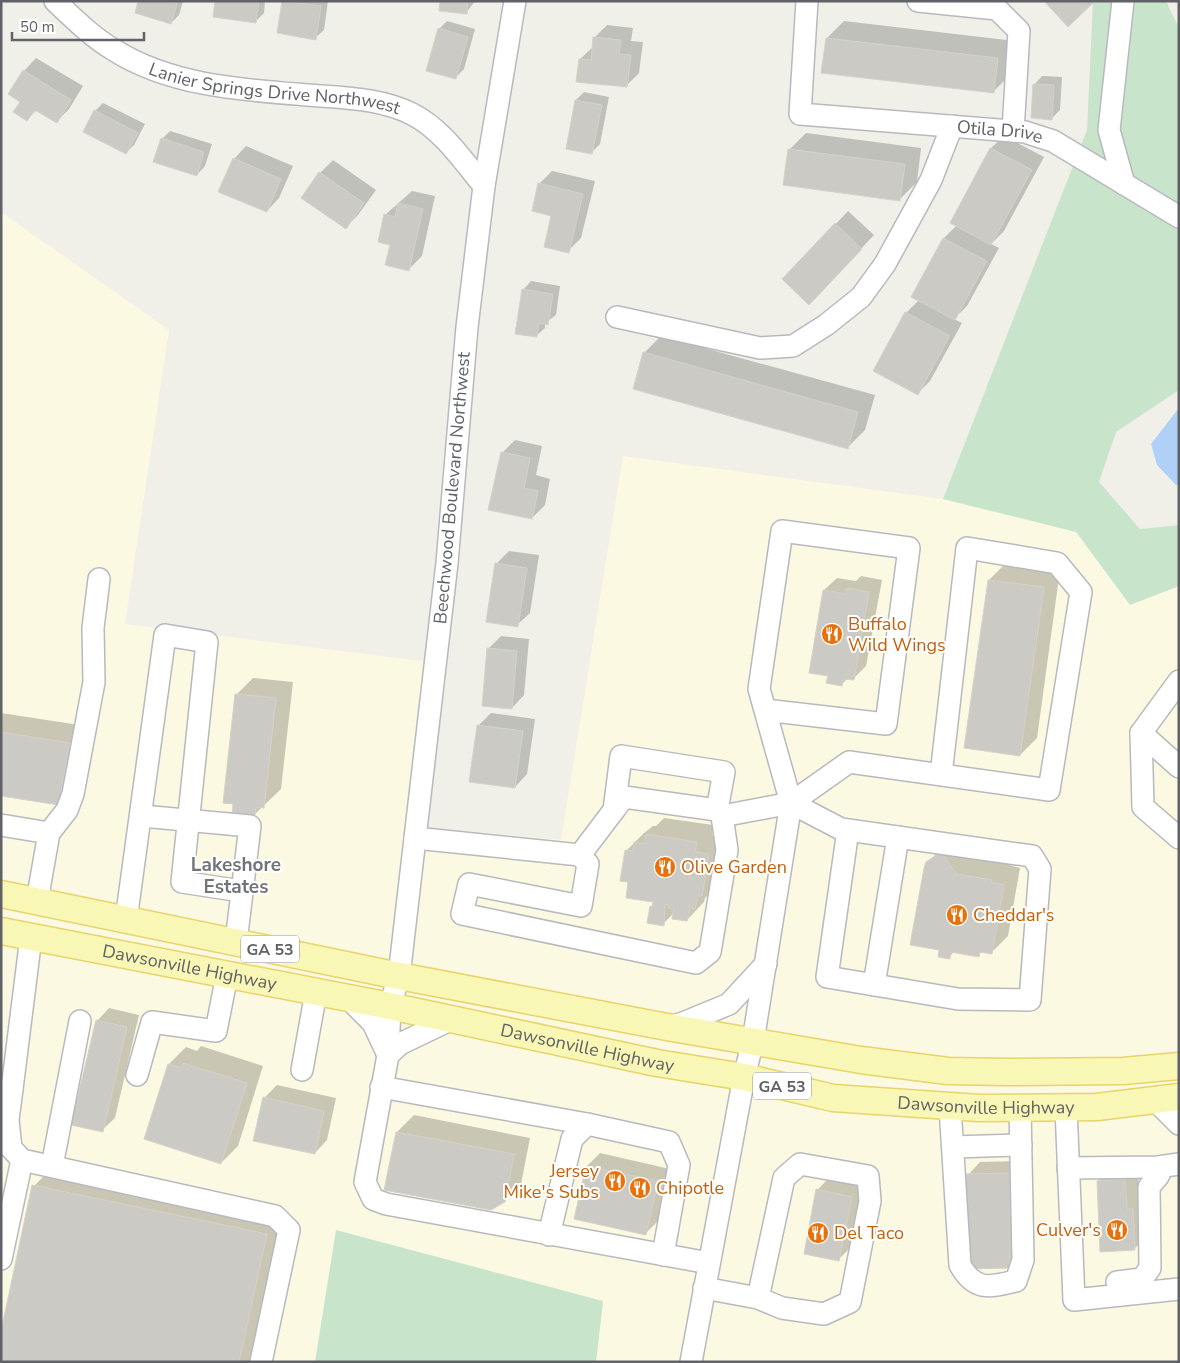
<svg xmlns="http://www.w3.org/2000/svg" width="1180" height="1363" font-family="'Nunito Sans',sans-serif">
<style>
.commercial{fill:#fcf9e2}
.green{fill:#c8e5cc}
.water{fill:#b1d0f8}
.shadow{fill:#0003}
.building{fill:#cccac5;stroke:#d5d2c7}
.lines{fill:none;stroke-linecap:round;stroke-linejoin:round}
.minor-casing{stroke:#b8b9be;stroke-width:24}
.major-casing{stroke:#e7d46b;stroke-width:29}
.minor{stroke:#fff;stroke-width:21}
.major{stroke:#f9f7b5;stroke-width:26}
.labels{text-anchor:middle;stroke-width:4;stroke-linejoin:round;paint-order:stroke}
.shield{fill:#fff;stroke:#909195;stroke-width:1}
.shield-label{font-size:16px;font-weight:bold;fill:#606267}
.street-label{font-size:18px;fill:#606267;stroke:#fff}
.food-label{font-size:18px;fill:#c56008;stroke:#fff;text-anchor:start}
.neighbourhood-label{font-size:19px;font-weight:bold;fill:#717479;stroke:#fff}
</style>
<rect width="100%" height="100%" fill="#f0f0e9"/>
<path class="commercial" d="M1 212 169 330 125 624 430 662 413 826 561 840 623 456 943 499 1077 532 1130 605 1179 586V1362H596L603 1302 336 1231 315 1362H1Z"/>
<path class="green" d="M1093 1H1166L1179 28V390L1116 432 1099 482 1140 529 1179 525V586L1130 605 1076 532 943 499 1087 130Z
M336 1230 603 1301 596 1362H315Z"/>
<path class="water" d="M1179 408V485H1176L1157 465 1151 444Z"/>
<path class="shadow" d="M140 1H183L179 15 171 23Z
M216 1H265L264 13 255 22Z
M283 1H328L324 30 315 38Z
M441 1H475L466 13Z
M447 21 475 29 464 69 455 78 439 29Z
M844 21 1015 41 1011 74 994 91 827 38Z
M607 25 633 28 631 41 643 42 639 73 626 86 580 59 593 47 594 38Z
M36 58 83 86 69 109 56 122 37 110 27 119 21 101 24 71Z
M1042 76 1062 77 1060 110 1052 118 1034 85Z
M584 92 609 97 600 144 592 152 567 148 576 100Z
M103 103 145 124 134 145 126 153 95 111Z
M170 131 212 144 205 166 197 175 162 139Z
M806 133 921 148 917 182 900 199 789 150Z
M1004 136 1044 157 1004 231 991 244 999 248 967 306 954 319 962 323 930 381 917 394 906 313 919 300 913 297 944 238 957 225 951 222 991 148Z
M246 146 293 166 279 198 267 211 234 159Z
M333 160 376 190 358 215 345 228 320 173Z
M552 171 595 181 581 238 568 251 539 184Z
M412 191 435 196 422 256 409 269 391 244 385 215Z
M848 211 874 235 822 290 784 279Z
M531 281 560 286 556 315 545 323V328L536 336 523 290Z
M661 336 875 395 865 430 848 447 644 353Z
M515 440 542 446 536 475 550 479 545 505 532 518 502 453Z
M509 551 539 555 530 613 517 625 496 564Z
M1006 563 1060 570 1037 738 1020 755 989 580Z
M861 576 882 580 866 666 853 679 848 678 841 685 829 675 824 590 837 578 856 581Z
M501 636 529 639 524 695 512 708 488 649Z
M253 678 293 682 281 789 255 814 236 695Z
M1 713 86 726 59 804 1 795Z
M491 713 535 719 527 774 515 787 478 726Z
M664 818 713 825 712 835 725 837 712 891 705 898 704 902 687 920 674 913 663 924 651 907 655 901 630 881 622 880 627 850 644 833 653 826H656Z
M945 845 1020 868 1008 936 991 953 982 952 978 955 955 951 949 957 940 949 927 863Z
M109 1008 139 1015 115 1118 102 1130 97 1021Z
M201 1046 263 1066 238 1146 221 1163 169 1064 186 1047 197 1051Z
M277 1085 336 1098 327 1140 315 1153 264 1098Z
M414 1115 530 1138 521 1184 504 1201 397 1132Z
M600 1153 670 1169 658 1221 645 1234 576 1218 587 1166Z
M1022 1161V1254L1010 1267 968 1175 980 1162Z
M1138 1167 1139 1197 1147 1236 1134 1249 1098 1181 1111 1168Z
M51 1169 283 1218 252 1362H1L34 1186Z
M830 1177 864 1184 851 1247 838 1260 817 1190Z"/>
<path class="building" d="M138 1H178L171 24 135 13Z
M215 1H259L256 23 213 17Z
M282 1 321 6 316 40 277 33Z
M440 1H468L467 14 439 11Z
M1044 1H1095L1068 27Z
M438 28 468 37 456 79 426 71Z
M593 37 621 40 619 54 631 55 627 87 576 82 579 59 591 60Z
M826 38 998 58 994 93 821 73Z
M23 70 71 100 57 123 35 110 27 121 13 112 20 102 8 94Z
M1033 84 1054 85 1052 120 1031 118Z
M575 100 602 105 592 154 566 149Z
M94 110 138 133 126 154 83 132Z
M161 138 204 152 197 176 153 162Z
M990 148 1032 170 991 245 950 223Z
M788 149 905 164 900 201 783 185Z
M233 158 281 179 267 212 218 192Z
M319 172 364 203 346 229 301 198Z
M538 183 583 194 569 253 544 247 551 216 532 211Z
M398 203 423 209 409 271 385 265 390 245 378 242 384 214 395 217Z
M835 223 862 249 809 305 782 279Z
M943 238 987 261 955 320 911 297Z
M522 289 553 294 548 325 539 323 537 337 515 334Z
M905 312 950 336 918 395 873 371Z
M643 352 858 412 848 449 633 389Z
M501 452 530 458 524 488 538 491 532 519 488 510Z
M495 563 527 568 518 627 486 622Z
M988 580 1044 587 1020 756 964 748Z
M847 588 869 592 854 680 843 679 842 686 826 683 828 676 809 673 823 590 846 594Z
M487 648 517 651 512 709 482 706Z
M235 694 276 698 264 808 256 807 255 815 232 813 233 804 223 803Z
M477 725 523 731 515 788 469 782Z
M1 732 70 743 59 805 1 796Z
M646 834 697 842 695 852 709 854 702 896H698L695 909 690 908 687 921 672 919 674 909 668 908 669 905 665 904 664 926 647 923 650 906 652 907 653 902 626 898 628 882 620 881 625 850 633 851 634 842 645 844Z
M941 852 956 874 992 880 991 882 1004 885 992 954 980 952 979 957 951 952 950 959 938 957 939 950 910 945 924 868 926 862Z
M96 1020 127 1027 103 1132 71 1125Z
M183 1063 247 1083 221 1164 144 1139 168 1064 182 1068Z
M263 1097 324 1111 315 1154 253 1141Z
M396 1132 514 1154 505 1202 491 1210 384 1190Z
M586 1166 658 1181 646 1235 574 1219Z
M1010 1173V1268L969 1269 966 1174Z
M1125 1179 1127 1209H1133L1135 1250 1100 1252 1097 1181Z
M32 1185 267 1234 239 1362H1V1331Z
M816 1189 852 1197 839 1261 804 1254Z"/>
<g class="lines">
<g class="minor-casing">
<g id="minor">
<path id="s1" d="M55 1C74 19 92 37 114 50 171 86 243 90 308 95 343 98 380 98 412 114 442 129 463 161 484 186"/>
<path d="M515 1 484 186 467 327 447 563 399 976 390 1006 388 1055 365 1182 373 1199 386 1204 709 1263"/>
<path id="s2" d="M807 1 800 114 1025 132 1053 141 1179 217"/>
<path d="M918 1 997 9 1019 31 1013 131"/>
<path d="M1123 1 1109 130 1124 184"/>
<path d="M617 317 760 348 793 346 826 325 861 297 885 264 931 180 952 126"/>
<path d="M1179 681 1141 733 1179 767"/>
<path d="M1141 733 1143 807 1179 838"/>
<path d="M791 803 841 829 1032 856 1040 869 1030 1000 958 999 827 977 848 830"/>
<path d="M614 810 624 797 717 810"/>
<path d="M142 816 250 826 236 942"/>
<path d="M1 825 49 833 37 901"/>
<path d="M49 833 67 810 73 794 94 682 93 628 99 579"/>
<path d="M415 838 580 855 588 864 581 906 469 884 462 914 696 963 710 952 727 850 722 816 791 803 849 762 1049 790 1081 592 1057 563 967 548 941 775"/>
<path d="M580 855 614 810 621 756 724 772 717 810 722 816"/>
<path d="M126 920 165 635 207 642 182 882 241 891"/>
<path d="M874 985 898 837"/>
<path d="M348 998 373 1023 388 1055 400 1044 452 1019"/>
<path d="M668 1027 683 1023 729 1004 766 964"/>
<path d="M302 1070 316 992"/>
<path d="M137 1075 152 1022 216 1031 227 975"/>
<path d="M381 1087 587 1124"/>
<path d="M12 1089 8 1120 11 1148 22 1160 275 1216 289 1230 261 1362"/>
<path d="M1 1090 12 1089 31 937"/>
<path d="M1156 1101 1179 1124"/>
<path d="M950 1107 960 1265C975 1292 990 1287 1016 1281L1023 1260 1020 1108"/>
<path d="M1066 1108 1074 1300 1179 1289"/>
<path d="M953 1147 1021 1145"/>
<path d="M52 1166 80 1021"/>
<path d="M1068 1168 1158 1167 1179 1164"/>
<path d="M549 1235 572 1139 587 1124 669 1142 679 1165 663 1255"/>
<path d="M1 1259 22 1160"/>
<path d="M1117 1282 1142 1279 1150 1268 1149 1187 1159 1175"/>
<path d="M704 1288 758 1298 782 1308 824 1314 850 1302 870 1201 868 1176 800 1164 784 1178 758 1298"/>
<path d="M691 1362 744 1077 753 1041 791 803 759 689 782 531 909 548 886 724 765 710"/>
</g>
</g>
<g class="major-casing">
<g id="major">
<path d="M1 894 399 976 667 1027 861 1060 948 1071 1006 1072 1123 1071 1179 1066"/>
<path id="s3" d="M1 931 390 1006 657 1063 744 1077 833 1098 979 1108 1097 1107 1179 1097"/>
</g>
</g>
<use href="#minor" class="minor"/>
<use href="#major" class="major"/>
</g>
<defs>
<g id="restaurant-disc" transform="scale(1.125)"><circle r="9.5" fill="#e8710a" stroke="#fff"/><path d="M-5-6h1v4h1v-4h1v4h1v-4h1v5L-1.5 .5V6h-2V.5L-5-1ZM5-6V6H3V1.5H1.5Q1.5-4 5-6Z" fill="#fff"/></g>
</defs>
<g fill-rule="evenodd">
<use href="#restaurant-disc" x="832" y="634"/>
<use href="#restaurant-disc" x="665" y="867"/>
<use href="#restaurant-disc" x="957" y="915"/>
<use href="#restaurant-disc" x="615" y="1181"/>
<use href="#restaurant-disc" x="640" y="1188"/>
<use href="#restaurant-disc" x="1117" y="1230"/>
<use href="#restaurant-disc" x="818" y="1233"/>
</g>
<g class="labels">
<g class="shield">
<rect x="241" y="935.5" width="58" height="27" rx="4"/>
<rect x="753" y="1072.5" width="58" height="27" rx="4"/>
</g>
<g class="shield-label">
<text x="270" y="955">GA 53</text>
<text x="782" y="1092">GA 53</text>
</g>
<g class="street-label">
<text dy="6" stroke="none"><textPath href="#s1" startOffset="244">Lanier Springs Drive Northwest</textPath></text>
<text dy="6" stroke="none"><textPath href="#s2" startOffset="314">Otila Drive</textPath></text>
<text transform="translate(452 488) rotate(-85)" y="6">Beechwood Boulevard Northwest</text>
<text dy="6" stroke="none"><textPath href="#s3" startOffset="192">Dawsonville Highway</textPath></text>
<text dy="6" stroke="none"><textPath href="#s3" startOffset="598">Dawsonville Highway</textPath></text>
<text dy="6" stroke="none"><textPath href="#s3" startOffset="1002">Dawsonville Highway</textPath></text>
</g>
<g class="food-label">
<text x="848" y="630">Buffalo<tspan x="848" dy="21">Wild Wings</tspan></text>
<text x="681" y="873">Olive Garden</text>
<text x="973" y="921">Cheddar's</text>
<text x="599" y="1177" text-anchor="end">Jersey<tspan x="599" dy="21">Mike's Subs</tspan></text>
<text x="656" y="1194">Chipotle</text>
<text x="1101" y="1236" text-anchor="end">Culver's</text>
<text x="834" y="1239">Del Taco</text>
</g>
<g class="neighbourhood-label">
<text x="236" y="871">Lakeshore<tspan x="236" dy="22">Estates</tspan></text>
</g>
</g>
<rect width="1180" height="1363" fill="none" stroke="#606267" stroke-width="5"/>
<path d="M12 32v8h132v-8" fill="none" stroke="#606267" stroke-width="2.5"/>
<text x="20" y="32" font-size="15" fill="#606267" stroke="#ffffff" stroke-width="4" paint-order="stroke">50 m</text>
</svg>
